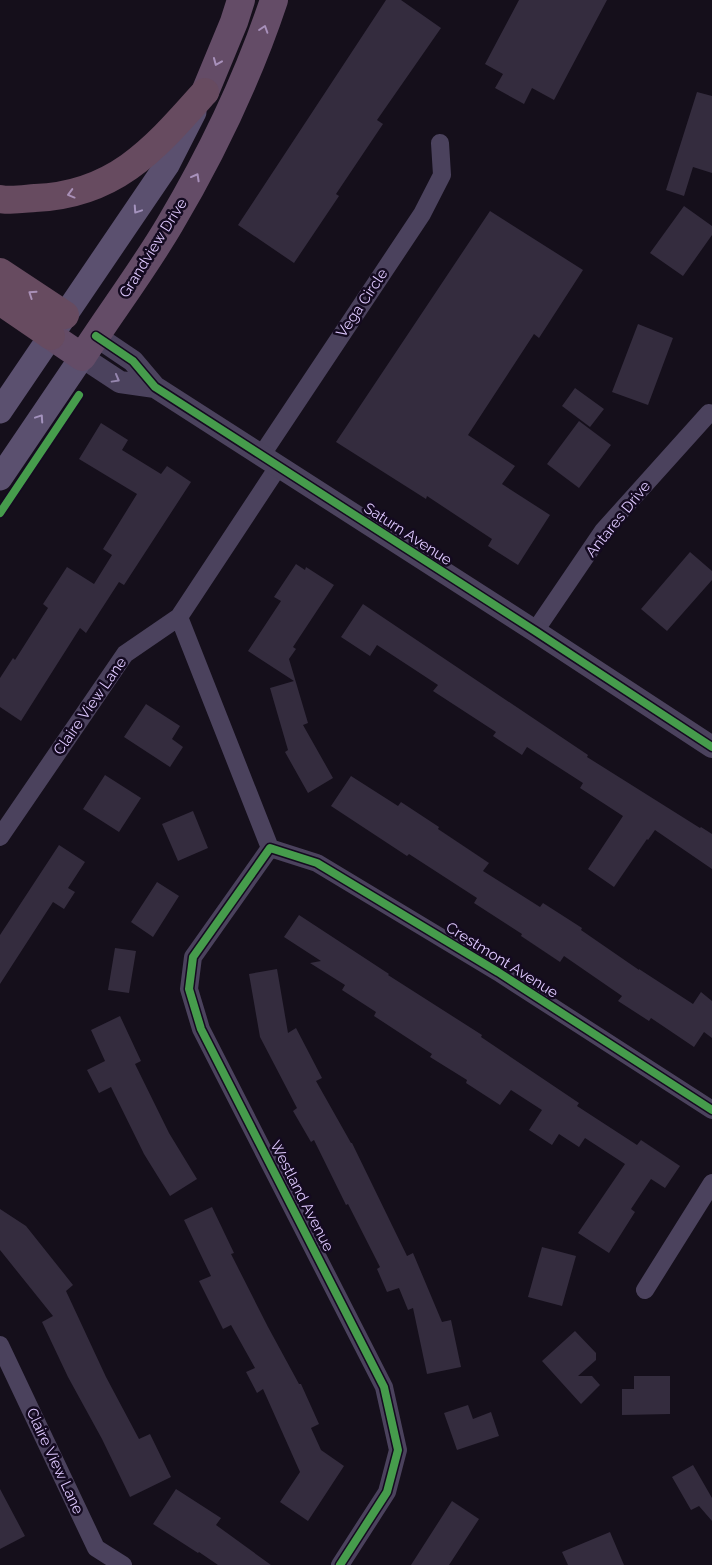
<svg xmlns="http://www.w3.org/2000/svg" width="712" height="1565" font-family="Raleway,sans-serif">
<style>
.building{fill:#342c3e}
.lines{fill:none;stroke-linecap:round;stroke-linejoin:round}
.minor{stroke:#4b425d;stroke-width:18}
.tertiary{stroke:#4b425d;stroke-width:22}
.secondary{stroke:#5b506f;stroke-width:25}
.trunk{stroke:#644c67;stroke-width:28}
.motorway{stroke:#674b60;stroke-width:28}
.cycleway-casing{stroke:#140a20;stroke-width:11}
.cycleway{stroke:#469c4c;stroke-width:8}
.oneway{stroke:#a891bb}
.oneway2{stroke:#a990b7}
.oneway3{stroke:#a493be}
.oneway4{stroke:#9586ae}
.labels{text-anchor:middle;stroke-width:5;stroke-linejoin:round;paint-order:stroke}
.street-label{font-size:15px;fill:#dfc9ff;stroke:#140a20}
</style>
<rect width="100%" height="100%" fill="#150f1b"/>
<path class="building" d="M386 0H401L441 28 377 120 383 124 336 194 339 196 294 263 238 225Z
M519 0H607L554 100 532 88 524 104 495 88 503 74 485 64Z
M697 92 712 96V173L693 167 684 196 666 190Z
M684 206 712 226V235L683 276 650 253Z
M490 211 583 270 539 338 534 334 468 435 515 466 502 484 550 515 518 565 488 546 492 539 427 496 426 499 336 442Z
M638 324 673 338 648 405 612 392Z
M575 388 604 409 590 427 562 406Z
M579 421 611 445 579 488 547 464Z
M101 423 128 440 122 450 161 474 167 466 191 482 124 585 119 582 86 633 80 628 21 721 0 707V678L13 658 15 660 48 608 43 604 67 567 94 584 112 555 103 549 137 494 79 459Z
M690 552 712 571V580L667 631 641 609Z
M296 564 305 570 306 567 334 585 293 647 296 649 289 659 308 723 303 725 333 778 308 793 285 752 288 750 270 688 294 681 248 651 281 601 274 597Z
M363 604 588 755 587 757 700 828 701 827 712 834V869L655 830 648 840 647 839 614 887 588 869 623 816 580 788 583 783 527 747 522 755 493 736 496 732 433 691 438 685 377 645 370 656 341 637Z
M146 704 180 726 172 739 183 747 170 767 124 737Z
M105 775 141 798 119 832 83 809Z
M351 776 398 806 401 802 439 827 438 829 489 863 483 871 540 907 543 903 582 928 581 930 639 970V969L693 1004 701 992 712 1001V1038L704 1032 694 1047 651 1018 649 1021 618 1001 622 996 564 956 560 962 521 936 522 934 474 903 477 898 409 854 407 856 331 806Z
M193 811 208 848 178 861 162 824Z
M59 845 85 862 68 888 75 892 64 909 53 902 0 984V935Z
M157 882 179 896 153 937 131 922Z
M299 915 389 974 388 975 482 1035 481 1037 579 1103 577 1106 637 1145 641 1140 680 1166 665 1188 651 1179 631 1209 635 1212 609 1253 578 1233 625 1164 585 1138 579 1147 559 1134 552 1145 529 1130 542 1110 511 1090 500 1105 466 1083 467 1080 430 1057 432 1054 374 1016 376 1012 342 990 345 985 310 963 321 961 284 937Z
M115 948 136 951 129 993 108 990Z
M277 969 288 1033 296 1028 322 1078 316 1081 351 1143H352L407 1256 413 1253 442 1322 451 1320 461 1367 427 1374 413 1308 408 1310 399 1288 387 1292 377 1269 380 1267 348 1204 346 1205 314 1140 311 1142 293 1111 297 1108 260 1037 249 974Z
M120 1016 141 1061 135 1064 169 1133 197 1179 170 1196 144 1154 111 1087 99 1093 87 1070 105 1061 91 1030Z
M212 1207 234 1253 231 1254 268 1327 299 1384H301L319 1424 311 1428 321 1450 344 1466 308 1521 280 1502 300 1472 263 1389 257 1393 246 1372 255 1368 231 1325 223 1329 199 1281 211 1276 184 1220Z
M0 1209 26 1226 73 1285 66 1291 106 1377 139 1439 150 1434 171 1477 130 1497 102 1439 68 1377 42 1322 53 1316 0 1250Z
M542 1247 576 1256 562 1306 528 1297Z
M575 1331 596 1353V1360L578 1376H592L600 1385 581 1404 542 1361Z
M634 1376H670V1414L622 1415V1389H634Z
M468 1405 473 1419 491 1412 499 1436 457 1450 444 1413Z
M693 1465 712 1498V1521L699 1506 691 1510 672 1477Z
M0 1489 25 1536 0 1549Z
M176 1489 221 1518 216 1525 271 1565H218L199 1552 198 1553 153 1524Z
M452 1501 479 1519 449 1565H411Z
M610 1532 624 1565H568L562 1552Z"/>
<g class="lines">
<path class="minor" d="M261 456 422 214 442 175 440 143
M179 617 270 848
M535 631 603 531 709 413
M0 837 125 654 179 617 278 467
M270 848 193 957 189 989 201 1029 384 1387 398 1450 387 1492 340 1565
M270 848 317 863 498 972 712 1110
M645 1290 712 1183
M0 1345 96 1548 123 1565"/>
<path class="tertiary" d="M96 336 133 361 155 387 535 631 712 747
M82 357 120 382 155 387"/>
<path class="secondary" d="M0 411 167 165 194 112
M0 478 82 357"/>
<path class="trunk" d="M205 92 234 22 241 0
M51 336 82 357C111 312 143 270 170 224 212 153 248 78 274 0"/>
<path class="motorway" d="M0 199C11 201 23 199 35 198 116 195 155 148 205 92
M0 272 65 315
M0 301 51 336"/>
<g class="cycleway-casing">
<path id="cycleway" d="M96 336 133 361 155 387 535 631 712 747
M0 513 79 395
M340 1565 387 1492 398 1450 384 1387 201 1029 189 989 193 957 270 848 317 863 498 972 712 1110"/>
</g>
<use href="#cycleway" class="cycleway"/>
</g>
<defs><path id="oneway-chevron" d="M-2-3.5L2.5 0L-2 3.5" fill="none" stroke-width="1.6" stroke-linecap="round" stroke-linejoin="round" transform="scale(1.25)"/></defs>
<g class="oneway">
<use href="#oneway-chevron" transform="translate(264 29) rotate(-72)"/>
<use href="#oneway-chevron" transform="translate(217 62) rotate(113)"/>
<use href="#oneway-chevron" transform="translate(196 177) rotate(-61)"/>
</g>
<g class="oneway2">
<use href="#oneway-chevron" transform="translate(71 194) rotate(165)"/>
<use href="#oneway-chevron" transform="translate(32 294) rotate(-146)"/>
</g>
<g class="oneway3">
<use href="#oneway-chevron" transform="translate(137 210) rotate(124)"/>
<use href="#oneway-chevron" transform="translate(40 418) rotate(-56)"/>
</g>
<use class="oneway4" href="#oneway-chevron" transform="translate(116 379) rotate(29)"/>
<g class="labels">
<g class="street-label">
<text transform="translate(153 248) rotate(-58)" y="5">Grandview Drive</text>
<text transform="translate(362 303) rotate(-56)" y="5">Vega Circle</text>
<text transform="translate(618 519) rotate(-51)" y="5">Antares Drive</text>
<text transform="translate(408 534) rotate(33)" y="5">Saturn Avenue</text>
<text transform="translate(90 706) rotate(-55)" y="5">Claire View Lane</text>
<text transform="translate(502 960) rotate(32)" y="5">Crestmont Avenue</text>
<text transform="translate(302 1196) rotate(63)" y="5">Westland Avenue</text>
<text transform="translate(55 1461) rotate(65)" y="5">Claire View Lane</text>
</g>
</g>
</svg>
